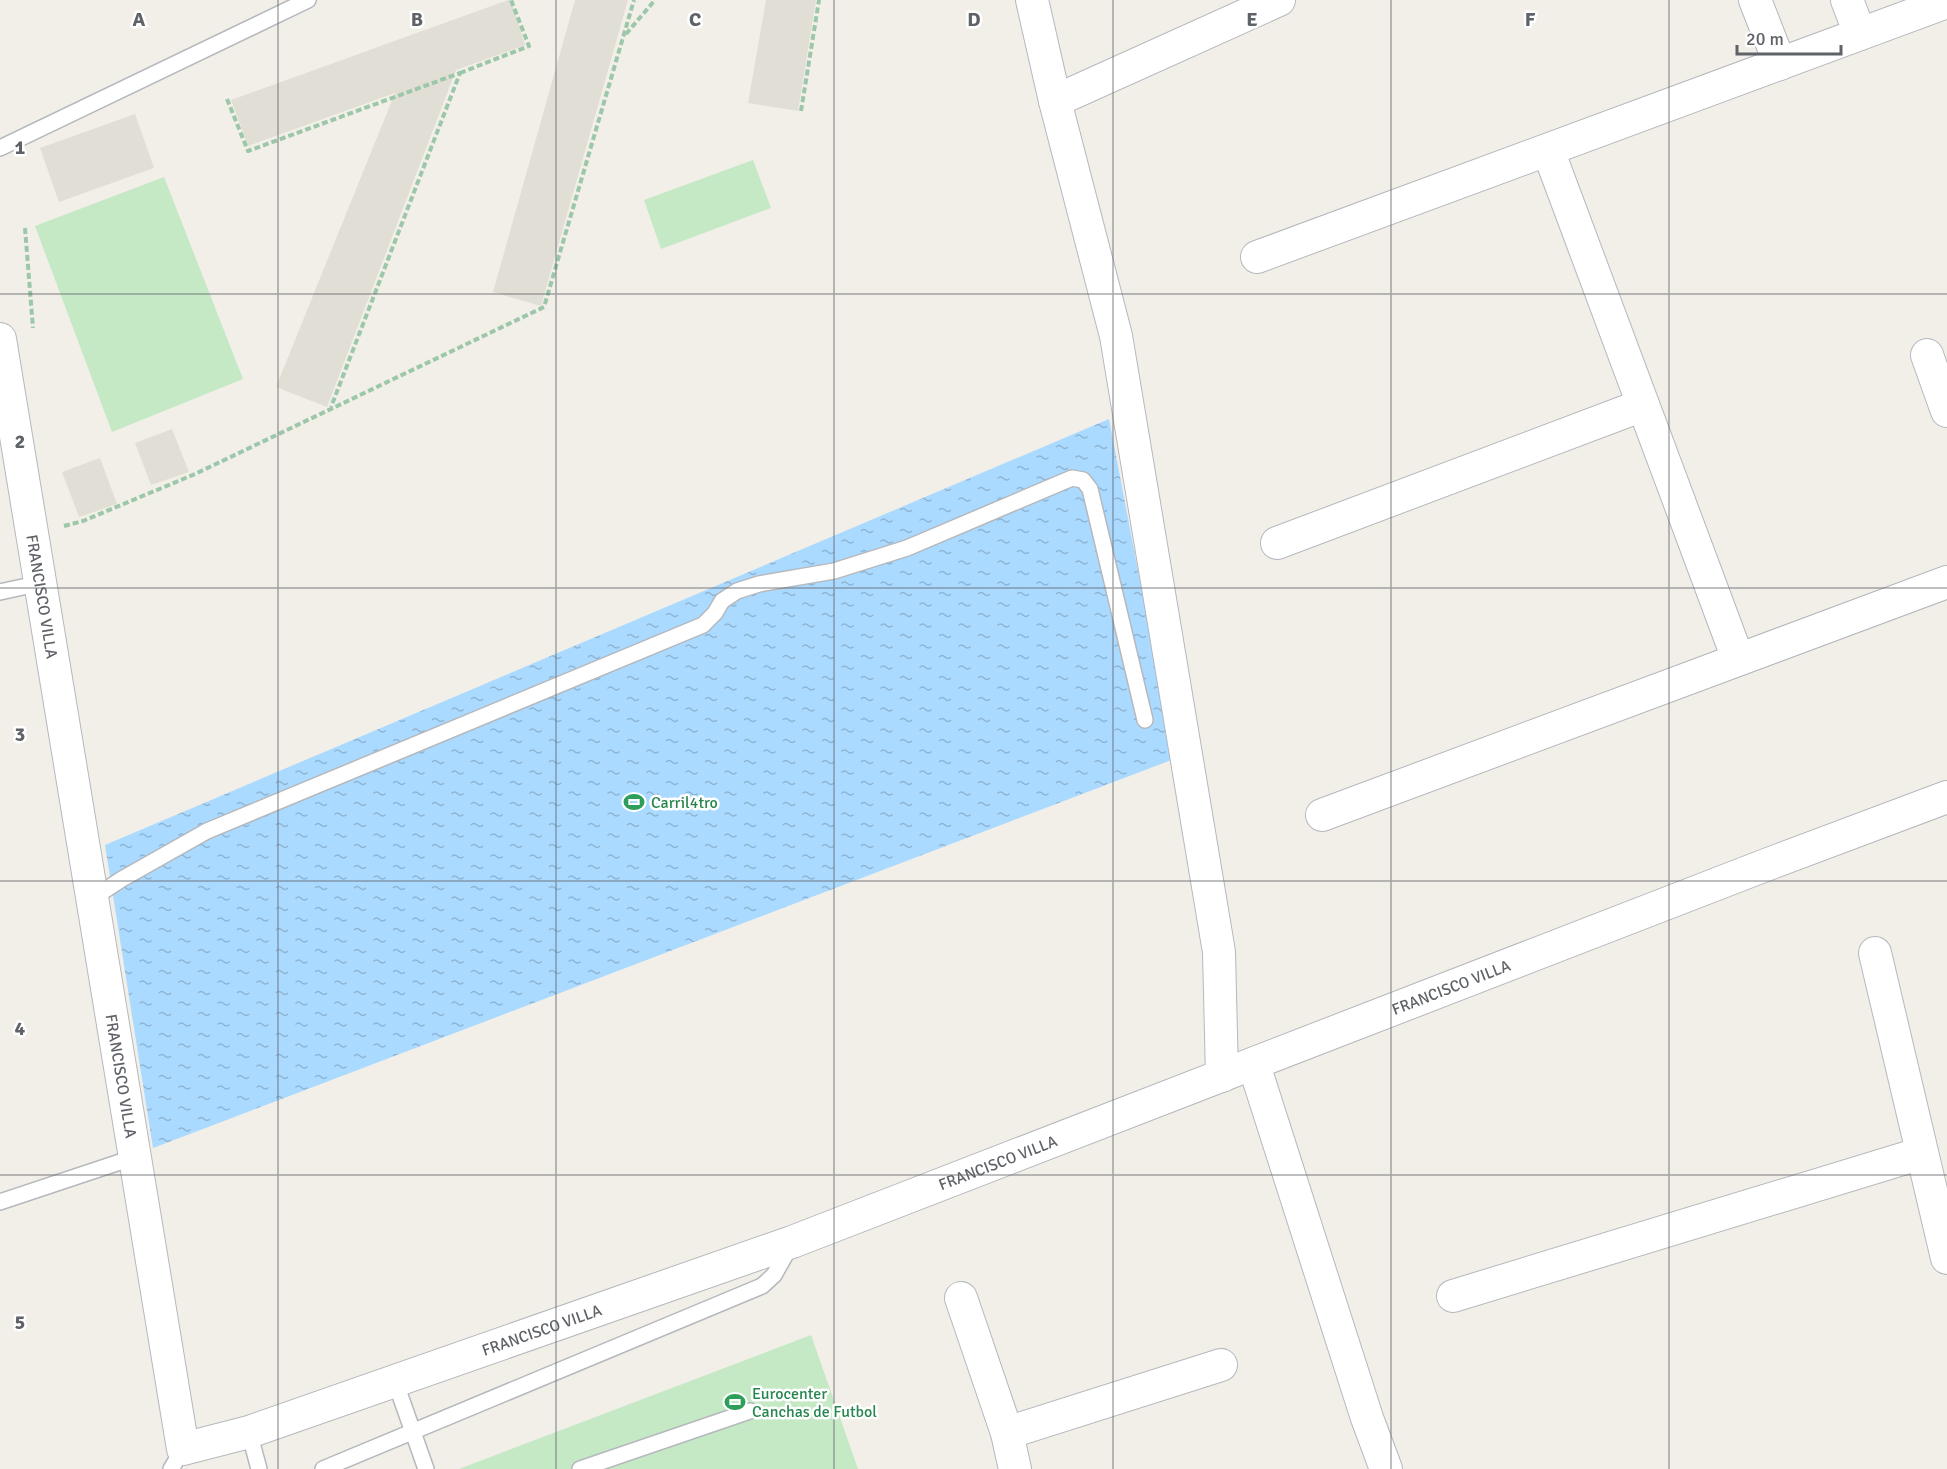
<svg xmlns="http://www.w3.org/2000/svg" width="1947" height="1469" font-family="Signika,sans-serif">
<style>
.education{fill:#e1ded6}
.pitch{fill:#c5e8c5}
.water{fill:url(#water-ripples)}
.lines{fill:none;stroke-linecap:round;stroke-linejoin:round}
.lane-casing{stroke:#b5b8bc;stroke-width:18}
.street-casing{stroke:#b5b8bc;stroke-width:34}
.path{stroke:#9cc7a9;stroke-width:4;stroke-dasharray:6 3;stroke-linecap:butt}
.lane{stroke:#fff;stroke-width:15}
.street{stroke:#fff;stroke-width:32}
.grid{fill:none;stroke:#5f6368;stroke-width:1.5;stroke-opacity:0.55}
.labels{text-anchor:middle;stroke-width:5;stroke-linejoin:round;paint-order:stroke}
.street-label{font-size:16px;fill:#5f6368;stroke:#fff}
.leisure-label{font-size:16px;fill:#27864d;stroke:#fff;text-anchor:start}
.grid-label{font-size:20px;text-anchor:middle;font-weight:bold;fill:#5f6368;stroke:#fff;stroke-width:5;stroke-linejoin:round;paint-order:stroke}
</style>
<defs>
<pattern id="water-ripples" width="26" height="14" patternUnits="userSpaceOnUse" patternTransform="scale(1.5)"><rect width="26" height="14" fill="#aadaff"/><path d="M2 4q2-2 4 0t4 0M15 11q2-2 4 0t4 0" fill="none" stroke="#8eb4d2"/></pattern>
</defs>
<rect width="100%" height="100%" fill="#f1efe8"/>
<path class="education" d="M508 0H511L525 45 456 70 327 407 276 387 395 93 248 146 231 100Z
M575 0H628L541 306 493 292Z
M766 0H816L798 111 748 103Z
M135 114 154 168 59 202 40 148Z
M172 429 189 472 151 485 135 443Z
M100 458 117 504 79 517 62 472Z"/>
<path class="pitch" d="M753 160 771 208 661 249 644 200Z
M164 177 243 379 112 432 35 226Z
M811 1335 858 1469H459Z"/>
<path class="water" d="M1109 419 1174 759 153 1148 105 845Z"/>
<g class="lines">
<g class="lane-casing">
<path id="lane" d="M0 148 308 0
M0 592 41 583
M93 898 122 879 207 831 703 625 715 613 722 601 737 591 759 584 834 571 907 548 1072 478 1083 480 1090 489 1145 720
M0 1202 135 1157
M395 1381 426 1469
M249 1432 259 1469
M171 1469 183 1449
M323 1469 762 1286 774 1275 791 1245
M580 1469 750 1411"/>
</g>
<g class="street-casing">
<g id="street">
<path d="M1032 0 1055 101 1116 336 1219 952 1222 1076"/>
<path d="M1755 0 1780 64"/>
<path d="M1847 0 1860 34"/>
<path d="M1055 101 1279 0"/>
<path d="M1548 150 1738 659"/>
<path d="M1257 257 1947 2"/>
<path id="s1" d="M0 339 183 1449 249 1432 792 1242 1771 863 1947 797"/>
<path d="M1927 355 1947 411"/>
<path d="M1277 543 1643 405"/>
<path d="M1322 815 1947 582"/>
<path d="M1875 953 1947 1258"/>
<path d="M1254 1065 1367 1418 1386 1469"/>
<path d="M1453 1296 1922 1153"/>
<path d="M961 1298 1007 1433 1015 1469"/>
<path d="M1007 1433 1221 1365"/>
</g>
</g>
<path class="path" d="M626 34 655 0
M460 73 529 46 511 0
M227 99 248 151 460 73 331 407
M801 111 819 0
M25 228 33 328
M64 526 83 521 195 474 544 307 634 0"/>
<use href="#lane" class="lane"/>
<use href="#street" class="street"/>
</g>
<path class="grid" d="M278 0V1469M556 0V1469M834 0V1469M1113 0V1469M1391 0V1469M1669 0V1469M0 294H1947M0 588H1947M0 881H1947M0 1175H1947"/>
<defs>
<g id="stadium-bare" transform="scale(1.62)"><path d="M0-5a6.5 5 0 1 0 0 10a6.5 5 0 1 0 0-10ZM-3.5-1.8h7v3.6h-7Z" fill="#2e9e5b" stroke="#fff" stroke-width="2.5" paint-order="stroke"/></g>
</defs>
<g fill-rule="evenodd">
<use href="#stadium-bare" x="634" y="802"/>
<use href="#stadium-bare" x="735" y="1402"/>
</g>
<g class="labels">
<g class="street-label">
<text dy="6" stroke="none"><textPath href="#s1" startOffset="261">FRANCISCO VILLA</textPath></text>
<text dy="6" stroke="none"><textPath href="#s1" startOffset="2475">FRANCISCO VILLA</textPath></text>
<text dy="6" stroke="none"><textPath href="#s1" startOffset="747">FRANCISCO VILLA</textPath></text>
<text dy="6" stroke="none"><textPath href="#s1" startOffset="1989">FRANCISCO VILLA</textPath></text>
<text dy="6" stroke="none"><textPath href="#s1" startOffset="1503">FRANCISCO VILLA</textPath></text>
</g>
<g class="leisure-label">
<text x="651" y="808">Carril4tro</text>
<text x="752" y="1399">Eurocenter<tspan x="752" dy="18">Canchas de Futbol</tspan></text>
</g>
</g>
<g class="grid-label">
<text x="139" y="26">A</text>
<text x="417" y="26">B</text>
<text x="695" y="26">C</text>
<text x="974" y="26">D</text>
<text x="1252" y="26">E</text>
<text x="1530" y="26">F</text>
<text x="20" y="154">1</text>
<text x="20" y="448">2</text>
<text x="20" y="741">3</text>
<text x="20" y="1035">4</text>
<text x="20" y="1329">5</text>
</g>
<path d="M1737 45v9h104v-9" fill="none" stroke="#5f6368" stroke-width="3"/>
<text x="1746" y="45" font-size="18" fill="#5f6368" stroke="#ffffff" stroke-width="4.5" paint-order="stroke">20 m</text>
</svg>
